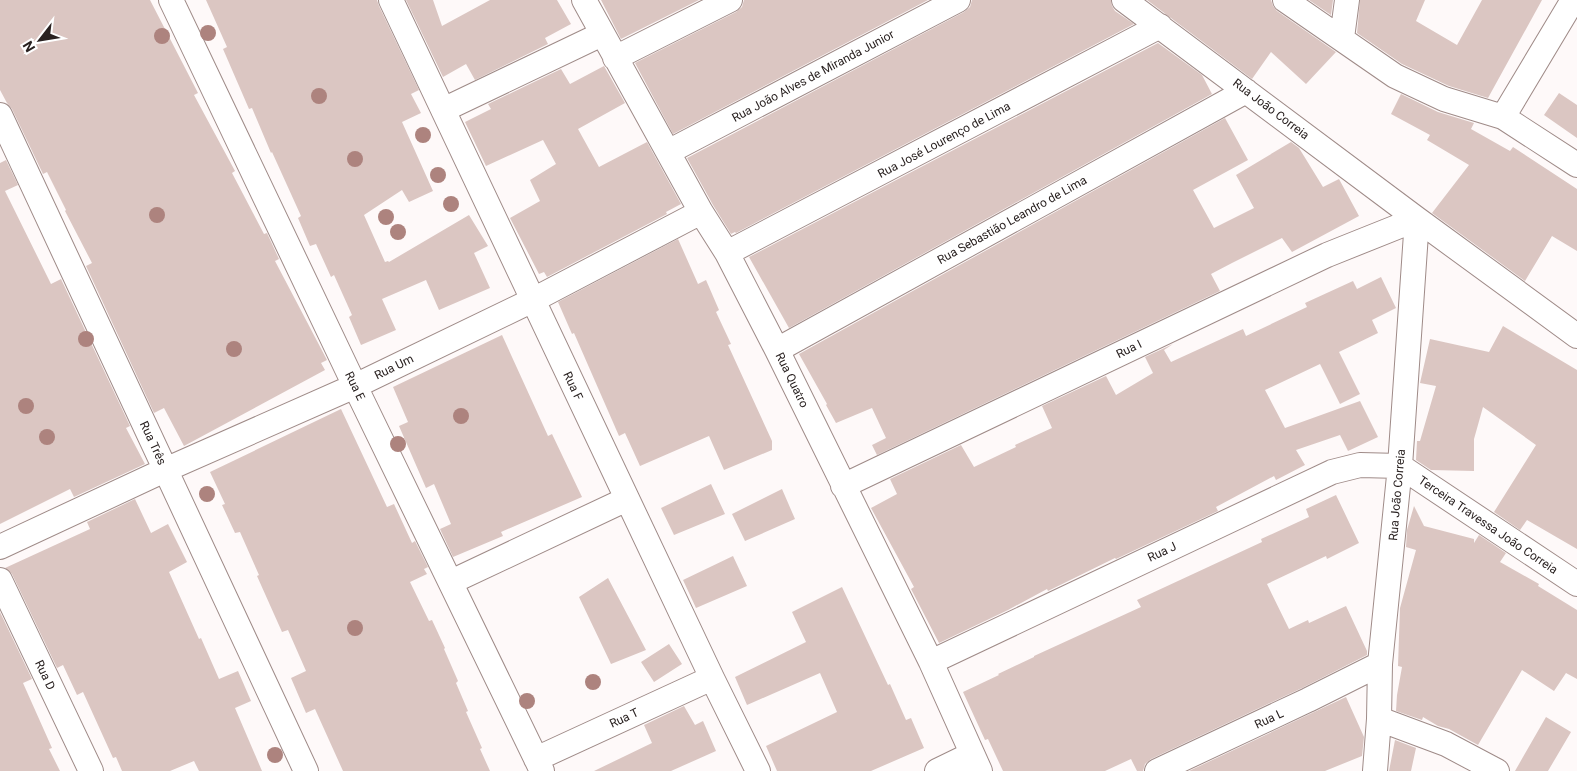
<svg xmlns="http://www.w3.org/2000/svg" width="1577" height="771" font-family="Roboto,sans-serif">
<style>
.building{fill:#dbc6c2}
.lines{fill:none;stroke-linecap:round;stroke-linejoin:round}
.street-casing{stroke:#9f8b88;stroke-width:26}
.street{stroke:#fff;stroke-width:24}
.tree{fill:#ad837e}
.labels{text-anchor:middle;stroke-width:4.5;stroke-linejoin:round;paint-order:stroke}
.street-label{font-size:12px;fill:#292120;stroke:#fff}
</style>
<rect width="100%" height="100%" fill="#fef9f9"/>
<path class="building" d="M0 0H150L198 93 194 95 235 171 232 173 264 234 267 233 279 259 275 261 327 360 321 363 325 370 184 446 164 408 154 413 86 266 92 263 65 211 66 210 47 172 43 174 12 109 7 103 0 90Z
M206 0H377L379 6 419 90 411 94 421 113 402 122 433 191 409 202 402 190 364 215 385 262 388 261 389 262 469 215 488 246 474 253 490 288 439 310 426 280 382 299 396 330 361 345 349 317 352 315 334 275 331 277 316 244 310 246 298 218 301 216 272 152 271 153 252 108 249 109 223 49 227 47Z
M406 0H433L442 26 490 0H557L571 24 545 38 548 44 475 80 466 64 443 77Z
M601 0H699L621 39Z
M744 0H928L673 134 635 63 736 12 742 7Z
M972 0H1111L1112 6 1115 11 1134 24 736 233 735 232 731 234 713 205 687 158 964 12 970 7Z
M1147 0H1271L1273 6 1277 11 1336 52 1306 84 1271 52 1252 79Z
M1309 0H1333L1331 15Z
M1360 0H1425L1416 21 1457 45 1482 0H1542L1488 98 1449 86 1402 64 1357 33Z
M1158 43 1202 75 1212 94 789 328 749 257Z
M604 66 625 103 578 129 599 167 647 142 681 204 666 212 667 214 547 277 544 272 539 274 510 218 540 201 530 180 556 164 543 140 486 166 465 122 491 109 488 104 561 69 570 84Z
M1559 93 1577 105V138L1544 115Z
M1401 94 1438 112 1474 123 1471 129 1510 151 1513 147 1577 189V251L1552 236 1525 281 1432 213 1469 165 1427 140 1430 135 1391 114Z
M1225 118 1248 160 1193 190 1214 228 1254 208 1236 175 1291 142 1299 148 1323 187 1339 179 1359 216 1292 252 1282 238 1232 263 1211 274 1220 291 877 455 872 445 886 438 872 408 836 423 826 405 827 404 799 354Z
M6 160 18 185 5 191 51 284 61 279 130 426 126 428 145 464 74 497 70 489 0 524V163Z
M678 239 698 284 706 280 719 310 716 312 731 344 728 345 772 441V450L724 470 709 436 640 466 625 433 619 436 574 333 572 334 558 302Z
M1381 277 1396 308 1372 320 1378 333 1339 352 1360 394 1340 404 1320 364 1265 390 1285 428 1360 401 1378 437 1348 451 1340 435 1296 450 1305 465 1276 480 1274 476 1216 507 1218 511 1116 559 1115 558 1048 591 1047 589 1008 610 939 643 911 589 914 587 871 508 897 494 890 479 961 445 974 467 1016 447 1015 445 1052 428 1042 406 1106 376 1116 395 1153 373 1145 357 1173 344 1164 350 1171 362 1243 329 1246 336 1307 307 1305 303 1353 281 1357 289Z
M1503 326 1577 370V549L1527 520 1520 530 1494 512 1536 445 1483 407 1474 439V471L1431 470 1416 460 1417 441H1420L1436 386 1420 383 1430 339 1489 352Z
M502 335 548 436 552 434 582 497 501 532 503 536 453 557 440 529 451 524 434 484 426 488 399 426 408 422 393 387Z
M341 409 387 507 394 504 412 543 415 541 428 567 424 569 427 574 410 582 429 621 432 620 445 648 444 649 458 681 456 683 468 711 466 712 482 748 480 749 490 771H343L315 709 306 713 291 678 306 671 288 630 282 632 257 576 259 575 240 532 235 533 222 505 225 504 210 472Z
M711 484 725 514 674 535 661 508Z
M782 489 795 519 745 541 732 514Z
M1336 495 1359 543 1327 559 1326 556 1267 584 1289 629 1308 620 1309 623 1346 606 1367 651V655L1302 688 1151 759 1145 764 1143 771H1137L1131 759 1105 771H1003L988 739 985 740 963 692 999 675 998 674 1034 657V656L1141 607 1137 600 1262 542 1261 539 1309 517 1306 509Z
M135 499 151 533 168 524 187 562 169 572 199 639 201 638 219 679 238 671 251 701 235 708 262 771H199L194 761 170 771H122L116 757 113 758 83 692 77 695 63 665 57 668 12 574 5 568 90 529 87 522Z
M1414 506 1424 526 1474 539V543L1479 535 1506 553 1500 562 1539 584 1538 586 1577 610V679L1566 673 1554 691 1522 670 1478 745 1449 729 1438 726 1423 717 1422 720 1396 711 1397 695 1402 667 1398 666 1400 608 1416 550 1406 547 1407 530Z
M733 556 747 586 696 608 683 580Z
M608 578 646 650 611 664 579 597Z
M842 587 888 685 890 684 906 720 911 718 924 748 871 771H777L766 746 837 712 820 673 747 705 735 677 806 642 792 612Z
M0 612 32 679 23 683 52 748 49 749 60 771H0Z
M669 644 682 664 654 682 641 662Z
M1346 697 1364 737 1362 756 1325 771H1189Z
M684 706 695 725 703 721 716 751 671 771H594L652 743 644 725Z
M1546 717 1571 732 1548 771H1515Z
M1395 740 1416 748 1411 771H1389Z"/>
<g class="lines">
<g class="street-casing">
<path id="street" d="M171 0 355 386 542 771
M391 0 712 678 758 771
M584 0 701 212 727 253 777 350 931 662 980 771
M1124 0 1417 219 1577 336
M1285 0 1395 76 1444 99 1503 117 1577 165
M1342 38 1347 0
M615 58 730 0
M443 110 602 34
M0 115 306 771
M1503 117 1573 0
M668 152 958 0
M727 253 1160 26
M777 350 1246 91
M1400 466 1577 584
M843 486 1327 255 1417 219 1400 466 1380 664 1379 719 1375 771
M0 547 165 470 355 386 533 300 701 212
M0 580 91 771
M451 582 627 499
M931 662 1332 472 1360 465 1400 466
M1379 719 1446 744 1497 771
M536 759 712 678
M937 771 972 754
M1157 771 1308 700 1380 664"/>
</g>
<use href="#street" class="street"/>
</g>
<g class="tree">
<circle cx="208" cy="33" r="8"/>
<circle cx="162" cy="36" r="8"/>
<circle cx="319" cy="96" r="8"/>
<circle cx="423" cy="135" r="8"/>
<circle cx="355" cy="159" r="8"/>
<circle cx="438" cy="175" r="8"/>
<circle cx="451" cy="204" r="8"/>
<circle cx="157" cy="215" r="8"/>
<circle cx="386" cy="217" r="8"/>
<circle cx="398" cy="232" r="8"/>
<circle cx="86" cy="339" r="8"/>
<circle cx="234" cy="349" r="8"/>
<circle cx="26" cy="406" r="8"/>
<circle cx="461" cy="416" r="8"/>
<circle cx="47" cy="437" r="8"/>
<circle cx="398" cy="444" r="8"/>
<circle cx="207" cy="494" r="8"/>
<circle cx="355" cy="628" r="8"/>
<circle cx="593" cy="682" r="8"/>
<circle cx="527" cy="701" r="8"/>
<circle cx="275" cy="755" r="8"/>
</g>
<g class="labels">
<g class="street-label">
<text transform="translate(813 76) rotate(-28)" y="4">Rua João Alves de Miranda Junior</text>
<text transform="translate(1271 109) rotate(37)" y="4">Rua João Correia</text>
<text transform="translate(944 140) rotate(-28)" y="4">Rua José Lourenço de Lima</text>
<text transform="translate(1012 220) rotate(-29)" y="4">Rua Sebastião Leandro de Lima</text>
<text transform="translate(1129 349) rotate(-26)" y="4">Rua I</text>
<text transform="translate(394 367) rotate(-26)" y="4">Rua Um</text>
<text transform="translate(792 380) rotate(64)" y="4">Rua Quatro</text>
<text transform="translate(355 386) rotate(64)" y="4">Rua E</text>
<text transform="translate(573 386) rotate(65)" y="4">Rua F</text>
<text transform="translate(153 443) rotate(65)" y="4">Rua Três</text>
<text transform="translate(1397 495) rotate(-85)" y="4">Rua João Correia</text>
<text transform="translate(1488 525) rotate(34)" y="4">Terceira Travessa João Correia</text>
<text transform="translate(1162 552) rotate(-25)" y="4">Rua J</text>
<text transform="translate(45 675) rotate(65)" y="4">Rua D</text>
<text transform="translate(624 718) rotate(-25)" y="4">Rua T</text>
<text transform="translate(1269 719) rotate(-25)" y="4">Rua L</text>
</g>
</g>
<g transform="translate(40 40) rotate(239)" stroke="#ffffff" stroke-width="4" paint-order="stroke">
<path d="M0-4L9 19L0 12L-9 19Z" fill="#292120"/>
<text y="-8" font-size="14" font-weight="bold" text-anchor="middle" fill="#292120">N</text>
</g>
</svg>
